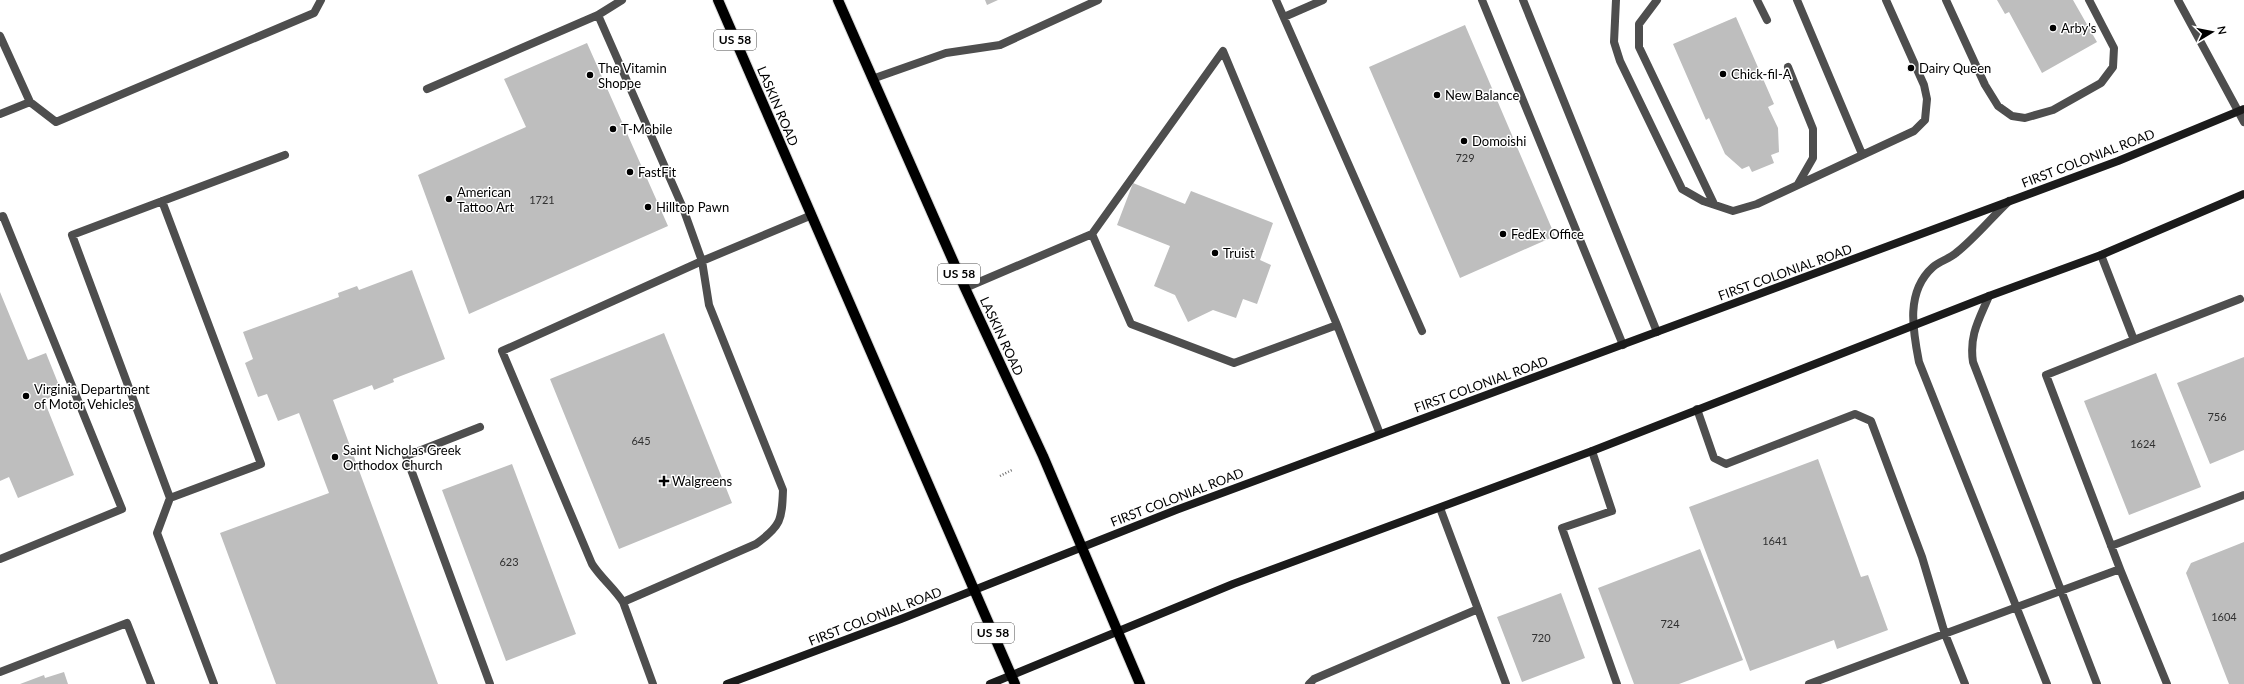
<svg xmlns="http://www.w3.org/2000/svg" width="2244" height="684" font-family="Lato,sans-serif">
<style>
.building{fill:#bebebe}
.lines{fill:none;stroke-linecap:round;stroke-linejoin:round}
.primary-casing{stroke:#dbdbdb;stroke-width:12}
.path{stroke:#707070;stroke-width:2.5;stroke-dasharray:1 2;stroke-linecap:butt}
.lane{stroke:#4e4e4e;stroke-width:8}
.street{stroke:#4e4e4e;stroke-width:8}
.secondary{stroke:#1b1b1b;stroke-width:8}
.primary{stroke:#000;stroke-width:10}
.poi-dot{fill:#000;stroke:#fff;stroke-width:1.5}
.labels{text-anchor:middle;stroke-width:3;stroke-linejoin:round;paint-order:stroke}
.number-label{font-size:11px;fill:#303030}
.shield{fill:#fff;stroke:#4c4c4c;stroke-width:1}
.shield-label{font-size:12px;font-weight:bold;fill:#000}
.poi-label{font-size:13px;fill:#000;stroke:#fff;text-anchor:start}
.street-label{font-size:13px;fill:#000;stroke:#fff}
</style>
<rect width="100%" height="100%" fill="#fff"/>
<path class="building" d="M985 0H998L987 5Z
M1997 0H2073L2097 42 2042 73 2009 12 2005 14Z
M1736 17 1774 104 1768 107 1778 128 1779 152 1771 155 1774 163 1752 172 1749 166 1742 169 1725 154 1709 118 1706 120 1673 44Z
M1465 25 1555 236 1460 278 1369 67Z
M587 43 668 226 469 314 418 175 526 127 504 79Z
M1133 183 1185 204 1191 191 1273 223 1260 260 1271 265 1257 304 1243 299 1236 318 1213 310 1188 322 1175 295 1154 286 1170 246 1117 225Z
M412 270 445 359 393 379 394 382 374 390 372 385 333 400 438 684H276L220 533 329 493 299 413 278 421 267 394 258 397 245 363 253 359 243 332 339 297 338 293 357 286 359 290Z
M0 292 28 360 46 353 62 393 44 400 74 475 18 498 9 477 0 481Z
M664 333 732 503 619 549 550 379Z
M2244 357V450L2210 464 2177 383Z
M2156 373 2201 487 2129 515 2084 401Z
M1818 459 1861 577 1868 575 1888 630 1837 649 1834 640 1750 671 1689 507Z
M512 464 576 634 506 661 442 490Z
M2244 542V684H2229L2186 573 2191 563Z
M1700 549 1743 660 1679 684H1634L1598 588Z
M1561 593 1585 658 1522 682 1497 617Z
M64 672 68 684H20L44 675 45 678Z"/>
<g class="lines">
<g class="primary-casing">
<path id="primary" d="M718 0 1015 684
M838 0 965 288 1043 456 1140 684"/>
</g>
<path class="path" d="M1000 476 1012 470"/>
<path class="lane" d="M622 0 598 15 683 208 702 261 709 305 783 490C782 520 781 526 756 544L623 602
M1276 0 1422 331
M1482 0 1623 345
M1523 0 1657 332
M1616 0 1614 42 1620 61 1682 189 1703 201 1733 211 1757 204 1914 131 1925 120 1927 99 1924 85 1886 0
M1657 0 1639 24V47L1714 204
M1757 0 1767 20
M1797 0 1862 154
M1946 0 1985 85 1998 106 2012 116 2025 118 2053 110 2101 83 2113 67 2114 48 2089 0
M1284 17 1323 0
M0 36 30 102 56 122 314 13 321 0
M1788 67 1813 129V158L1798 184
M872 79 946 53 1000 45 1098 0
M427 89 598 15
M0 114 30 102
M162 201 261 464 170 498
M2009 201C1991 218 1975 238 1956 253 1949 259 1940 261 1933 267 1905 292 1913 331 1919 362L2047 684
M0 217 3 216 122 509 0 559
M1092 234 1131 324 1234 363 1337 325
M2101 255 2134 340 2046 375 2120 569 2167 684
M965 288 1092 234 1223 51 1337 325 1380 434
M1989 296C1979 320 1969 335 1973 362L2097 684
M2134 340 2240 299
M1697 409 1714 458 1726 464 1855 414 1871 421 1922 557 1945 634 1965 684
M480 427 406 456 490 684
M1592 451 1612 511 1562 528 1617 684
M1440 508 1506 684
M2111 546 2244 495
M0 672 127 623 151 684
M214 684 157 533 170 498 72 235 285 155
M653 684 623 602C614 588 601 578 592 564L502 351 702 261 812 215
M1309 684 1314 679 1478 609
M1809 684 2120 569"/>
<path class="street" d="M2178 0 2244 122"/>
<path class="secondary" d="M727 684 901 619 1176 510 2118 161 2244 109
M990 684 1233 584 1592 451 1989 296 2101 255 2244 194"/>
<use href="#primary" class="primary"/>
</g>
<g class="poi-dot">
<circle cx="2053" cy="28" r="4"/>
<circle cx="1911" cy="68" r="4"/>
<circle cx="1723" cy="74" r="4"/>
<circle cx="590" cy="75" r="4"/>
<circle cx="1437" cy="95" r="4"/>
<circle cx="613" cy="129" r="4"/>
<circle cx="1464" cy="141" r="4"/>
<circle cx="630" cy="172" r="4"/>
<circle cx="449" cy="199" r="4"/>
<circle cx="648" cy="207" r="4"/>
<circle cx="1503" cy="234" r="4"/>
<circle cx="1215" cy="253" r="4"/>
<circle cx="26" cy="396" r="4"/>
<circle cx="335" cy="457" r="4"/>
<path d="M662 475h4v4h4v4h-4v4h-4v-4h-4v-4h4z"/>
</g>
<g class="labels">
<g class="number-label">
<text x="1465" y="162">729</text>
<text x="542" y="204">1721</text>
<text x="2217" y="421">756</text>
<text x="641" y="445">645</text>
<text x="2143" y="448">1624</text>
<text x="1775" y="545">1641</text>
<text x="509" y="566">623</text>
<text x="2224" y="621">1604</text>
<text x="1670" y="628">724</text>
<text x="1541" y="642">720</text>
</g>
<g class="shield">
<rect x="714" y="30" width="42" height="20" rx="3"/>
<rect x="938" y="264" width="42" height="20" rx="3"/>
<rect x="972" y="623" width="42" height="20" rx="3"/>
</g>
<g class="shield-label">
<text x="735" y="44">US 58</text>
<text x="959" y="278">US 58</text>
<text x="993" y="637">US 58</text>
</g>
<g class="poi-label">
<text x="2061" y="33">Arby's</text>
<text x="598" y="73">The Vitamin<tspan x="598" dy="15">Shoppe</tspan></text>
<text x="1919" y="73">Dairy Queen</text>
<text x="1731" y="79">Chick-fil-A</text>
<text x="1445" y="100">New Balance</text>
<text x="621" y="134">T-Mobile</text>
<text x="1472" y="146">Domoishi</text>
<text x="638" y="177">FastFit</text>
<text x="457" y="197">American<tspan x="457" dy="15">Tattoo Art</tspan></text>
<text x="656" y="212">Hilltop Pawn</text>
<text x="1511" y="239">FedEx Office</text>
<text x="1223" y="258">Truist</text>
<text x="34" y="394">Virginia Department<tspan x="34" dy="15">of Motor Vehicles</tspan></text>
<text x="343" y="455">Saint Nicholas Greek<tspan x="343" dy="15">Orthodox Church</tspan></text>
<text x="672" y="486">Walgreens</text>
</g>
<g class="street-label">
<text transform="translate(778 106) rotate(67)" y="5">LASKIN ROAD</text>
<text transform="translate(2088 158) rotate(-21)" y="5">FIRST COLONIAL ROAD</text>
<text transform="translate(1785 272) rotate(-20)" y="5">FIRST COLONIAL ROAD</text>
<text transform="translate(1002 336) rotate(65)" y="5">LASKIN ROAD</text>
<text transform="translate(1481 384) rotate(-20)" y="5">FIRST COLONIAL ROAD</text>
<text transform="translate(1177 497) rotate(-21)" y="5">FIRST COLONIAL ROAD</text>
<text transform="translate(875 616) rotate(-21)" y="5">FIRST COLONIAL ROAD</text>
</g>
</g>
<g transform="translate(2212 32) rotate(80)" stroke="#ffffff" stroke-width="3" paint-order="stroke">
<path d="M0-3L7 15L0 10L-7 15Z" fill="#000000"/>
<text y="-6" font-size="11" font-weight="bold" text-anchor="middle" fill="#000000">N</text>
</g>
</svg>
